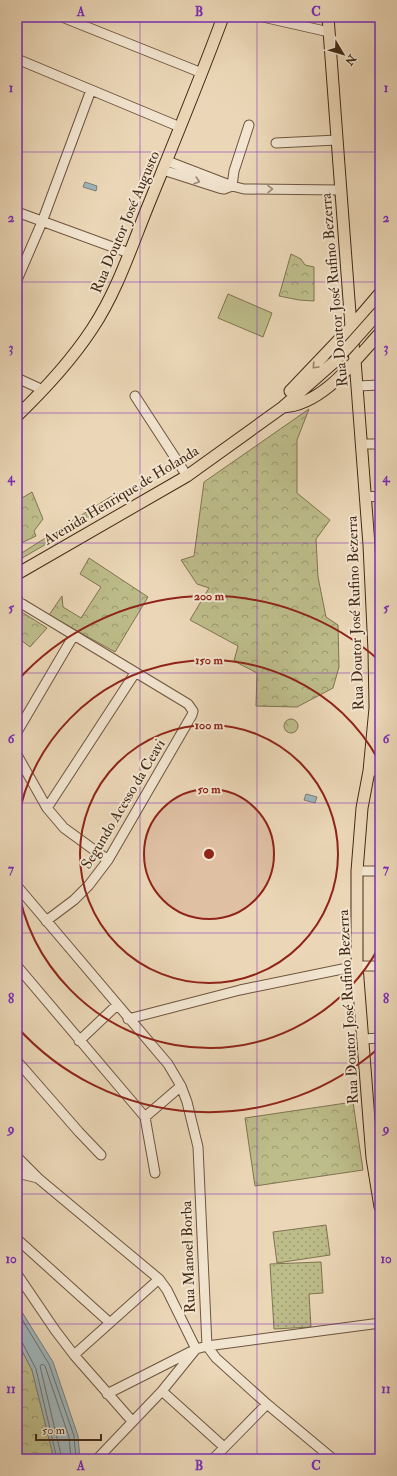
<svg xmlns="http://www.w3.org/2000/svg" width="397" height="1476" font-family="'IM FELL Double Pica',serif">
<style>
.grass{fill:url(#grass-tufts);stroke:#807450}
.forest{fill:url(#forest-crowns);stroke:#807450}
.garden{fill:url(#garden-dots);stroke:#807450}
.pitch{fill:#bdbd8a;stroke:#807450}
.water{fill:#9fb6bb;stroke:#7b7e79}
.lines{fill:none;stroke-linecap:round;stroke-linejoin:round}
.shore{stroke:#727069;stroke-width:1}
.minor-casing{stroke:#6e553f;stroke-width:11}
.major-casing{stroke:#442a17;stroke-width:13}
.minor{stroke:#f2e5d0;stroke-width:9}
.major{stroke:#ebd7b7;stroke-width:11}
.major-bridge-casing{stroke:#442a17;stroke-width:13;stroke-linecap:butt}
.major-bridge{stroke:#ebd7b7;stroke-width:11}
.oneway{stroke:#9b8874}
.oneway2{stroke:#988067}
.grid{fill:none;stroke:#7b2cbf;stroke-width:1;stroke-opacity:0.55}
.ring{fill:none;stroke:#8f2418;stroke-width:2}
.labels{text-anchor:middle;stroke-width:4;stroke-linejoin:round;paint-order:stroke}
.street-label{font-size:15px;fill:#442a17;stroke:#f2e5d0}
.centre{fill:#8f2418;stroke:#f2e5d0;stroke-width:2}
.ring-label{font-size:12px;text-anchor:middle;font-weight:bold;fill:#8f2418;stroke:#f2e5d0;stroke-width:4;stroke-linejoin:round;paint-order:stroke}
.neatline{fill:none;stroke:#7b2cbf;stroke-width:1.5}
.grid-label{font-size:13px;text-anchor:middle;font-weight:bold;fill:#7b2cbf}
</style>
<defs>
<pattern id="grass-tufts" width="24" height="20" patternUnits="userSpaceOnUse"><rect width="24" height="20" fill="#bdbd8a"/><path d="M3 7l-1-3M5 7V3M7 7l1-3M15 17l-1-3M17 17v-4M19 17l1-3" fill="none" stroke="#9b9a70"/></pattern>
<pattern id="forest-crowns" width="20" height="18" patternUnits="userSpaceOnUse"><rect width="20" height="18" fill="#bdbd8a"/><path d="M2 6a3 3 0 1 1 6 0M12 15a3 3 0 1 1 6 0" fill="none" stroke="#9b9a70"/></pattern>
<pattern id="garden-dots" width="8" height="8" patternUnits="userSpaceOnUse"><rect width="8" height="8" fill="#bdbd8a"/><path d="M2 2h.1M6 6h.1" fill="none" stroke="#9b9a70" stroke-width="1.8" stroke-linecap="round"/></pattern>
</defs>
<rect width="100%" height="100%" fill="#ebd7b7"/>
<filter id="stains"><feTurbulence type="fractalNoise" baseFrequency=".005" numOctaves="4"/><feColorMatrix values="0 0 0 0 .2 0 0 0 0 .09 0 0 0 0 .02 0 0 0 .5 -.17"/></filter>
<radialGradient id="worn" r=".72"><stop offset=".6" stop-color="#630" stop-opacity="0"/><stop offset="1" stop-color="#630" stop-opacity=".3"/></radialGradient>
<path class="grass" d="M148 485 17 561V556L110 497 138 486Z"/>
<path class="forest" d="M291 254 301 259 305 265 314 267V301L299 300 279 296Z
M309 409 297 440V493L330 520 316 539 318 577 326 617 338 625 339 667 333 688 297 707 256 706 257 673 234 661 238 646 190 620 209 588 197 584 181 560 194 556 204 482Z
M32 492 43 519 34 531 36 536 17 545V501Z
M89 558 148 597 115 652 49 615 62 596 63 607 81 618 101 587 80 574Z
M17 609 47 628 30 647 17 637Z
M284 726a7 7 0 1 1 14 0a7 7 0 1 1-14 0Z
M353 1102 363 1170 255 1186 245 1118Z
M17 1341 32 1370 54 1459H17Z"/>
<path class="garden" d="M326 1225 330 1255 277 1263 273 1232Z
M321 1262 323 1293 309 1294 311 1327 274 1329 270 1264Z"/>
<path class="pitch" d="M228 294 272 313 263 337 218 318Z"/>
<path class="water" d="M85 182 97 186 96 191 83 187Z
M306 794 317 797 315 803 304 800Z
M17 1304 53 1362 78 1436 80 1459H54L32 1370 17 1341Z"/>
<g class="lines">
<path class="shore" d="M17 1311 49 1364 74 1436 76 1459
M17 1340 22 1342 36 1369 57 1459
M62 1459 40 1366 42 1364 45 1366 69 1437 71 1459"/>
<g class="minor-casing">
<path id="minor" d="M62 17 202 73
M263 17 329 32
M17 59 180 127
M276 143 337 140
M167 161 232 186 244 189 340 190
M163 170 219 188 224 189 232 186
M232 186 234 171 249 125
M17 212 129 253
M17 280 42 222 91 90
M17 378 43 390
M357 386 380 385
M135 396 187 476
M362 444H380
M365 496 380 497
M17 598 19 602 188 704 193 711 192 715 108 860 89 885 74 900 46 921
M17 732 74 635
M17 755 47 808 64 828 108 860
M369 771H380
M47 808 135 673
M357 871H380
M17 886 168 1064 181 1086 187 1102 198 1147 207 1346 216 1358 267 1404 333 1459
M17 966 145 1117 181 1086
M128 1019 240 990 357 966H380
M363 1039 380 1038
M79 1041 117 1005
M17 1061 79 1132 101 1155
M145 1117 155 1173
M17 1157 39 1179 159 1279 167 1290 196 1349 107 1394
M17 1173 38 1178
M17 1239 109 1322
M17 1274 55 1330 74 1355 132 1421
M74 1355 159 1279
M162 1391 224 1447
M97 1459 162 1391 196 1349 207 1346 380 1323
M213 1459 267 1404"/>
</g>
<g class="major-casing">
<path id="major" d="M328 17 351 327 355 360 369 545 374 651 375 708 369 771 362 808 357 871V966L372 1158 380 1207
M290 391 351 327 380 293
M283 407C323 405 355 360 380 333
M17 416C45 389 71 361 92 329 116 293 130 251 146 211 172 147 199 82 223 17
M17 574 187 476 283 407 333 363"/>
</g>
<use href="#minor" class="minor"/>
<use href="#major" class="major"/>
<g class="major-bridge-casing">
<path id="major-bridge" d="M333 363 349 346 380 311"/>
</g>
<use href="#major-bridge" class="major-bridge"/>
</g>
<defs><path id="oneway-chevron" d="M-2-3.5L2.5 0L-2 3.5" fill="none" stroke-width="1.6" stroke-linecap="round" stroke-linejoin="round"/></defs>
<g class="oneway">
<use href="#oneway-chevron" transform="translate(197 181) rotate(18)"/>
<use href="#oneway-chevron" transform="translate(270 189) rotate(-1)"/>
</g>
<use class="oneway2" href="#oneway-chevron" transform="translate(315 366) rotate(133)"/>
<path class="grid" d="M140 17V1459M257 17V1459M17 152H380M17 282H380M17 413H380M17 543H380M17 673H380M17 803H380M17 933H380M17 1063H380M17 1194H380M17 1324H380"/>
<circle cx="209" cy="854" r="65" fill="#8f2418" fill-opacity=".12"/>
<g class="ring">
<circle cx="209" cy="854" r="65"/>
<circle cx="209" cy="854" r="129"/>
<path d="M379 947A194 194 0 0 1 17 883M17 825A194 194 0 0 1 379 761"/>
<path d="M380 1047A258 258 0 0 1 17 1027M17 681A258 258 0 0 1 380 661"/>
</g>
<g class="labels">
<g class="street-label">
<text transform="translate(125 222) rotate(-67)" y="5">Rua Doutor José Augusto</text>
<text transform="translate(334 290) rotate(-95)" y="5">Rua Doutor José Rufino Bezerra</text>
<text transform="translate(121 495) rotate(-31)" y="5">Avenida Henrique de Holanda</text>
<text transform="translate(355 613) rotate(-92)" y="5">Rua Doutor José Rufino Bezerra</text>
<text transform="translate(123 804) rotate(-59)" y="5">Segundo Acesso da Ceavi</text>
<text transform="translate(348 1007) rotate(-93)" y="5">Rua Doutor José Rufino Bezerra</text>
<text transform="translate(188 1257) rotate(-92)" y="5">Rua Manoel Borba</text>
</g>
</g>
<circle cx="209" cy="854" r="6" class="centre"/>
<g class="ring-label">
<text x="209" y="600">200 m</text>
<text x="209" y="664">150 m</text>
<text x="209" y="729">100 m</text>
<text x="209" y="793">50 m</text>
</g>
<rect width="397" height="1476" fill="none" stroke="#ebd7b7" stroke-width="44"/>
<g transform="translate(343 54) rotate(128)" stroke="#f2e5d0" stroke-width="3" paint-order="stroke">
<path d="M0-3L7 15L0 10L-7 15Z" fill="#442a17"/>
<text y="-6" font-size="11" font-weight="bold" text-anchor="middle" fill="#442a17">N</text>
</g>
<path d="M36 1434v6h65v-6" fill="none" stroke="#442a17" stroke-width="2"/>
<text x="42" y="1434" font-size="12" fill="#442a17" stroke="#f2e5d0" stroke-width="3" paint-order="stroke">50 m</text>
<rect x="22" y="22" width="353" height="1432" class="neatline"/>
<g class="grid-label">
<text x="81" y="16">A</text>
<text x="199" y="16">B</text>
<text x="316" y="16">C</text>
<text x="11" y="92">1</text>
<text x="386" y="92">1</text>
<text x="11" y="222">2</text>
<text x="386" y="222">2</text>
<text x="11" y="352">3</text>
<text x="386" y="352">3</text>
<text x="11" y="482">4</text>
<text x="386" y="482">4</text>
<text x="11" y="612">5</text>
<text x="386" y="612">5</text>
<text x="11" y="743">6</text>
<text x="386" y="743">6</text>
<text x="11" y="873">7</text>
<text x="386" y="873">7</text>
<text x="11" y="1003">8</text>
<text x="386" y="1003">8</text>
<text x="11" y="1133">9</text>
<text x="386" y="1133">9</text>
<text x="11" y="1263">10</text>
<text x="386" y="1263">10</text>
<text x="11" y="1393">11</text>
<text x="386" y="1393">11</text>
<text x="81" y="1470">A</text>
<text x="199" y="1470">B</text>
<text x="316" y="1470">C</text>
</g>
<rect width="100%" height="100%" filter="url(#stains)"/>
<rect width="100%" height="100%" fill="url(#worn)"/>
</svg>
